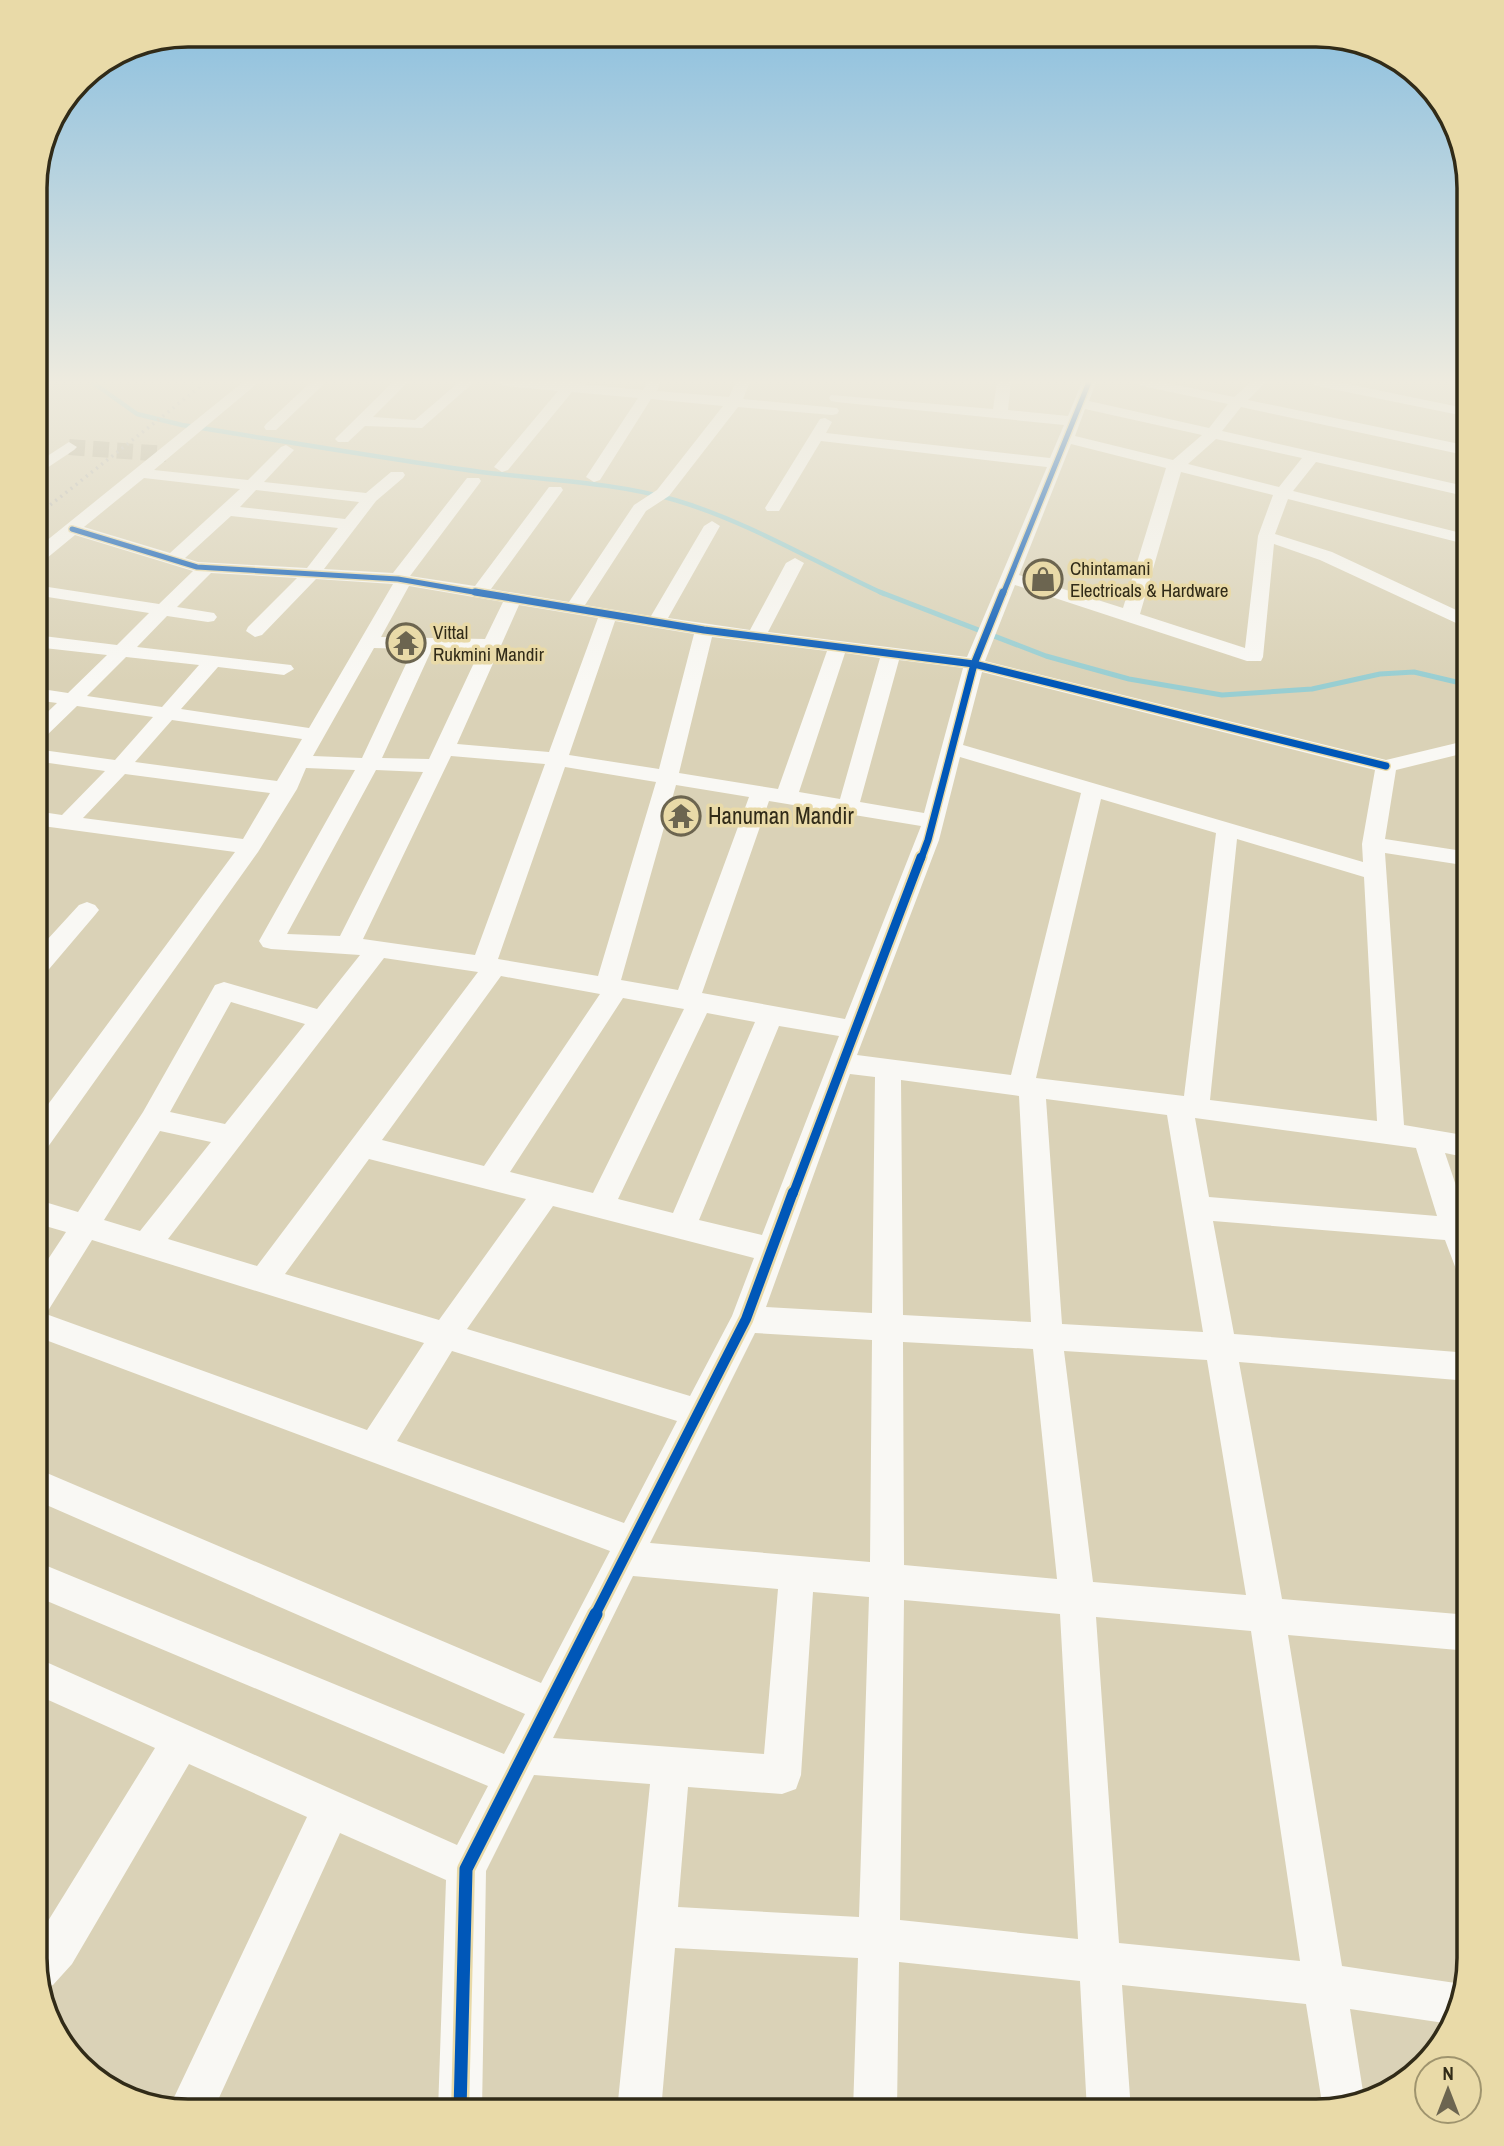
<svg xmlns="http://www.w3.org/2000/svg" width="1504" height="2146" font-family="'Archivo Narrow',sans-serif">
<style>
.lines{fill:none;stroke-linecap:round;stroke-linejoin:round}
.stream-far1{stroke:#98ced2;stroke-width:4.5}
.stream{stroke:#98ced2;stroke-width:5}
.minor-tunnel{stroke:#b8b197;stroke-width:16;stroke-dasharray:16 8;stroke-linecap:butt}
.minor{fill:#f9f8f4;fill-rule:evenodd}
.rail{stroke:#bbb9b2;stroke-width:3.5;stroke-dasharray:2 4.5;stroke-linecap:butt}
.cycleway-far4-casing{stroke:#e9daa8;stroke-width:8}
.cycleway-far3-casing{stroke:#e9daa8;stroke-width:10}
.cycleway-far2-casing{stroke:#e9daa8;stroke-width:13}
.cycleway-far1-casing{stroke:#e9daa8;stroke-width:15}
.cycleway-casing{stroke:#e9daa8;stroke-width:18}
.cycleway-far4{stroke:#0057b8;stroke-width:5}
.cycleway-far3{stroke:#0057b8;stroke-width:7}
.cycleway-far2{stroke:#0057b8;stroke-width:9}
.cycleway-far1{stroke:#0057b8;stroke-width:10}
.cycleway{stroke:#0057b8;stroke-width:13}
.labels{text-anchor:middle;stroke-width:7;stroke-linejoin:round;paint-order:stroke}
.far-poi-label{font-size:19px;fill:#312b18;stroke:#e9daa8;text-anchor:start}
.poi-label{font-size:23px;fill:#312b18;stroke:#e9daa8;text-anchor:start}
.rim{fill:none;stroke:#312b18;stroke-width:3.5}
</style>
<rect width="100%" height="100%" fill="#dad2b7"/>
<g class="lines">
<path class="stream-far1" d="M92 382 137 414 182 425C282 441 381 458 481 472 546 480 612 482 675 500 749 522 814 562 884 594"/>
<path class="stream" d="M880 592 1046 656 1129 679 1222 695 1312 689 1380 674 1414 672 1469 685"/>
<path class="minor-tunnel" d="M69 447 166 454"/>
<path class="minor" d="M243 382H259L154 470 248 480 281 447 286 445 294 450 264 482 366 493 391 472H403L405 475 403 478 376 501 324 569 393 573 467 478H479L481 481 479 484 410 576 475 586 549 487H561L563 490 491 589 569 602 634 505 657 490 723 406 651 399 600 480 594 482 586 477 638 398 572 392 508 470 502 472 494 467 558 391 505 386 498 382H580L579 384 643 390 648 382H660L657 391 729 397 736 382H750L743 399 837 408 839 411 837 414 832 415 738 407 669 496 646 511 585 605 651 616 704 526 712 521 720 526 668 618 750 630 786 563 795 558 804 563 768 632 967 657 1047 467 821 441 779 511H767L765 508 820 419 825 418 832 422 826 433 1050 458 1064 425 836 402 831 401 829 398 831 395 993 409 997 382H1011L1008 410 1068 416 1082 382H1096L1089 401 1209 428 1228 404 1142 386 1135 382H1162L1234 397 1251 382H1266L1248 400 1469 446V456L1241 407 1222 431 1469 487V497L1316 462 1293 491 1469 535V545L1288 499 1275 534 1332 552 1469 616V629L1320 560 1274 544 1263 657 1261 661H1247L1015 585 985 661 1386 760 1469 740V752L1396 770 1385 839 1469 852V866L1385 853 1404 1125 1469 1136V1158L1445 1153 1469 1224V1280L1459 1277 1445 1240 1213 1221 1234 1334 1469 1353V1381L1239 1362 1282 1599 1469 1615V1651L1288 1635 1342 1966 1462 1984 1451 2024 1350 2009 1364 2098 1323 2109 1306 2004 1122 1985 1131 2111H1087L1080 1981 899 1962 897 2111H853L858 1958 675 1948 661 2111H617L650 1784 534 1775 486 1871 482 2111H438L446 1880 340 1833 213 2111H179L169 2108 307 1817 189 1764 72 1964 53 1985 43 1989 35 1958V1942L155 1748 35 1694V1657L457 1845 488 1786 35 1596V1561L504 1754 525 1714 35 1500V1468L541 1683 610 1551 35 1336V1279L66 1232 35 1223V1199L78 1212 143 1112 215 985 224 982 317 1009 360 955 271 949 263 947 259 941 355 770 306 768 297 789 258 852 45 1151 35 1154V1122L235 852 35 825V811L62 815 105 771 35 761V749L115 760 153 717 77 706 42 740 35 742V724L57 703 35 700V688L68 693 107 655 35 647V635L117 645 149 613 35 595V585L159 604 193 571 75 535 41 563 35 564V550ZM1085 409 1202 435 1173 460 1075 436ZM1216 439 1302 458 1279 487 1188 464ZM1071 444 1166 468 1123 608 1019 575ZM1181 472 1273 495 1258 536 1245 648 1140 614ZM144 478 240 489 170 553 84 527ZM256 490 359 502 345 519 240 507ZM231 516 338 528 307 568 198 562 185 558ZM211 573 297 578 248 627 246 631 255 637 262 635 316 579 393 584 309 728 181 709 218 667 284 675 294 669 291 665 137 647 167 616 208 622 214 621 217 617 214 613 177 607ZM409 586 503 602 485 639 381 637ZM519 605 598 618 549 752 457 744ZM615 621 694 634 659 769 569 755ZM712 637 827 651 778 789 679 773ZM374 648 413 649 362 758 313 756ZM432 649 480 650 429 759 382 758ZM845 653 880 658 840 799 799 792ZM126 657 199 665 162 707 87 696ZM899 660 963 668 924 813 860 802ZM982 672 1375 770 1362 844 1363 862 963 745ZM172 720 302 739 277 781 135 762ZM451 756 545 764 475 955 363 939ZM960 757 1081 793 1011 1075 857 1055 939 840ZM565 767 656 782 598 976 498 959ZM376 770 423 772 340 936 287 934ZM125 774 270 793 243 839 83 818ZM676 785 749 797 678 990 621 980ZM1101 799 1216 833 1184 1096 1036 1078ZM769 801 921 826 845 1019 702 993ZM1237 839 1364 877 1377 1121 1210 1100ZM384 958 478 972 257 1266 168 1239ZM501 976 600 994 484 1166 382 1140ZM623 998 684 1009 593 1193 510 1172ZM231 1002 305 1024 225 1124 170 1112ZM707 1013 755 1022 673 1213 618 1199ZM779 1026 839 1036 762 1235 699 1220ZM850 1074 875 1077 872 1313 766 1307ZM901 1080 1019 1096 1031 1322 903 1315ZM1046 1099 1167 1115 1203 1332 1062 1324ZM1195 1118 1416 1148 1437 1216 1209 1197ZM160 1131 211 1142 140 1231 104 1220ZM369 1159 526 1199 439 1320 285 1274ZM553 1206 754 1258 732 1316 690 1396 467 1329ZM92 1240 424 1343 367 1430 46 1314ZM755 1333 872 1340 870 1562 650 1543ZM903 1342 1033 1349 1057 1579 904 1565ZM452 1351 677 1421 624 1523 397 1441ZM1064 1351 1207 1360 1246 1595 1093 1582ZM633 1576 778 1589 764 1754 553 1738ZM813 1592 869 1597 859 1917 678 1907 688 1787 782 1794 796 1789 801 1775ZM904 1600 1060 1614 1078 1939 900 1920ZM1096 1617 1251 1631 1300 1961 1119 1943Z
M311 382H326L276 430H266L264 427 266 424Z
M393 382H408L373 417 415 420 459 382H474L422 428 365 426 348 442H338L335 439 338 436Z
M1310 382H1338L1469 409V417L1317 386Z
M69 442 77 447 74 450 35 476V464Z
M87 902 95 905 99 910 95 915 44 975 35 977V953L79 905Z"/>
<path class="rail" d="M35 517 206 382"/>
<g class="cycleway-far4-casing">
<path id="cycleway-far4" d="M72 529 197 567 398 579 485 594
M1003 594 1089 382"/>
</g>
<g class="cycleway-far3-casing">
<path id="cycleway-far3" d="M475 592 704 630 974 664 1386 766
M921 859 928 840 974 664 1003 592"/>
</g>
<g class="cycleway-far2-casing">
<path id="cycleway-far2" d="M793 1194 921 857"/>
</g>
<g class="cycleway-far1-casing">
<path id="cycleway-far1" d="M595 1615 746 1319 793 1192"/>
</g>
<g class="cycleway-casing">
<path id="cycleway" d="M460 2111 466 1869 596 1614"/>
</g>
<use href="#cycleway-far4" class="cycleway-far4"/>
<use href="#cycleway-far3" class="cycleway-far3"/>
<use href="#cycleway-far2" class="cycleway-far2"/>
<use href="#cycleway-far1" class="cycleway-far1"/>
<use href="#cycleway" class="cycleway"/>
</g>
<linearGradient id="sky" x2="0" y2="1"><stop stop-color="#88bedf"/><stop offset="0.56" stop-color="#eeebdf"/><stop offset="1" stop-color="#eeebdf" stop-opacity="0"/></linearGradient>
<rect width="1504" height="682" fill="url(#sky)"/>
<defs>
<g id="shop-ring" transform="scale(2.0125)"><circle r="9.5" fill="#e9daa8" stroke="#6c6550" stroke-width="1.5"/><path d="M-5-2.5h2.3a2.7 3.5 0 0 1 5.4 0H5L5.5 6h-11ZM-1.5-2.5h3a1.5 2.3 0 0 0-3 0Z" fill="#6c6550"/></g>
<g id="temple-ring" transform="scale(2.0125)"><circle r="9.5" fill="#e9daa8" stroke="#6c6550" stroke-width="1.5"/><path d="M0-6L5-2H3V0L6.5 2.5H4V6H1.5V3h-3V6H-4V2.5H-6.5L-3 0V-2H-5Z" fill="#6c6550"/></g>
</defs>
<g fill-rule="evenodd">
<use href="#shop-ring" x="1043" y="579"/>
<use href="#temple-ring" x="406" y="643"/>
<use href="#temple-ring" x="681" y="816"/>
</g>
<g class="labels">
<g class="far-poi-label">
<text x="1070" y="575">Chintamani<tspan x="1070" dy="22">Electricals &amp; Hardware</tspan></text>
<text x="433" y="639">Vittal<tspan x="433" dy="22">Rukmini Mandir</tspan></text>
</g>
<g class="poi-label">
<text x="708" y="824">Hanuman Mandir</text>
</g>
</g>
<path d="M0 0H1504V2146H0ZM188 47H1316A141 141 0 0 1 1457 188V1958A141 141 0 0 1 1316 2099H188A141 141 0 0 1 47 1958V188A141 141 0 0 1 188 47Z" fill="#e9daa8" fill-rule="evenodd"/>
<path class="rim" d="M188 47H1316A141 141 0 0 1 1457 188V1958A141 141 0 0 1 1316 2099H188A141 141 0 0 1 47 1958V188A141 141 0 0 1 188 47Z"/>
<g transform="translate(1448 2090)"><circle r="33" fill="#e9daa8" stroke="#9f946e" stroke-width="2"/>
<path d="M0-5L12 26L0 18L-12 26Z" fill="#6c6550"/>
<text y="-10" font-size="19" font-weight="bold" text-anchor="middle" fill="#312b18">N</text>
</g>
</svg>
